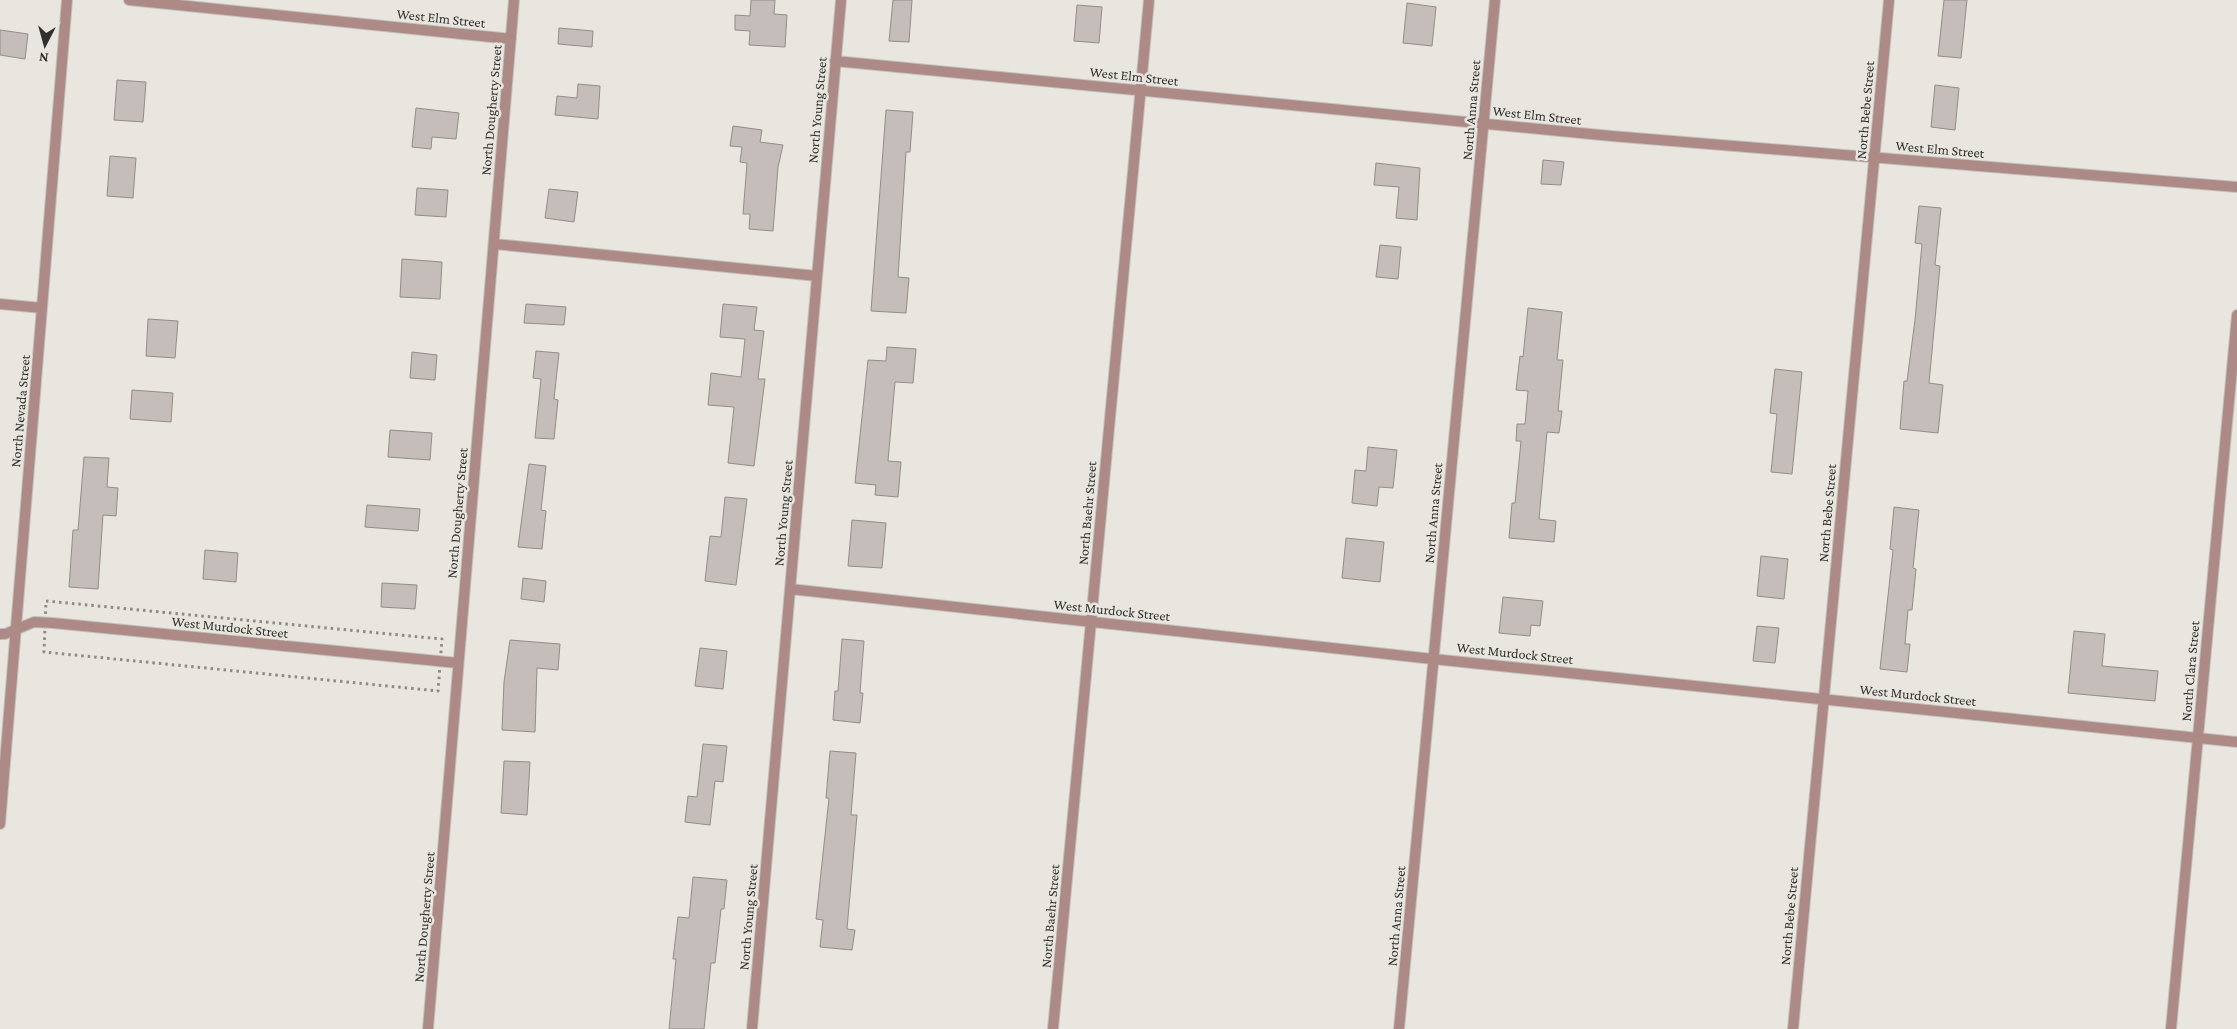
<svg xmlns="http://www.w3.org/2000/svg" width="2237" height="1029" font-family="'Crimson Pro',serif">
<style>
.building{fill:#c5bdba;stroke:#938c88}
.lines{fill:none;stroke-linecap:round;stroke-linejoin:round}
.street-casing{stroke:#c3c2bc;stroke-width:12}
.path{stroke:#8c8b86;stroke-width:3;stroke-dasharray:2.5 4;stroke-linecap:butt}
.street{stroke:#ad8a85;stroke-width:10}
.labels{text-anchor:middle;stroke-width:5;stroke-linejoin:round;paint-order:stroke}
.street-label{font-size:14px;fill:#31302e;stroke:#e8e6df}
</style>
<rect width="100%" height="100%" fill="#e8e6df"/>
<path class="building" d="M751 0H775L774 14 787 15 785 47 749 45 750 31 735 30V15L750 16Z
M893 0H912L909 42 889 41Z
M1944 0H1967L1961 58 1938 56Z
M1407 3 1436 7 1432 46 1403 43Z
M1077 5 1102 7 1099 43 1074 41Z
M559 28 593 31 592 47 558 44Z
M0 30 28 34 25 59 0 55Z
M117 80 146 82 143 122 114 120Z
M578 84 600 86 598 119 555 115 557 96 577 98Z
M1935 85 1959 88 1955 130 1931 127Z
M416 108 459 113 456 139 432 137 431 149 412 147Z
M886 110 913 112 910 152H906L898 277 909 278 906 313 871 311Z
M733 126 762 130 760 142 783 145 778 167 773 231 749 229 750 214H743L747 163 740 162 742 147 730 146Z
M110 156 136 158 133 198 107 196Z
M1543 160 1564 162 1561 185 1541 184Z
M1376 163 1420 168 1417 220 1396 218 1399 187 1374 185Z
M417 188 448 190 446 217 415 215Z
M549 189 578 192 574 222 545 218Z
M1919 206 1941 208 1935 265 1940 266 1929 383 1943 385 1938 433 1900 429 1904 381H1907L1915 320 1922 244 1915 243Z
M1380 245 1401 247 1398 279 1376 277Z
M402 259 442 262 440 299 400 297Z
M526 304 566 307 564 325 524 323Z
M723 304 757 307 754 330 764 331 758 379H765L754 466 728 463 734 407 708 405 711 373 741 377 745 339 720 337Z
M1528 308 1562 312 1557 360H1563L1558 411H1562L1559 433 1547 432 1539 519 1556 521 1554 542 1509 538 1512 503H1515L1521 441H1516L1517 424H1525L1528 391 1516 390 1520 356 1523 357Z
M148 319 178 321 175 358 146 356Z
M887 347 916 349 913 383 895 382 888 461 901 462 898 497 875 495 876 485 855 483 868 360 886 361Z
M536 351 559 353 554 399 558 400 554 439 535 438 541 379 533 378Z
M412 352 437 355 435 380 410 378Z
M1775 369 1802 372 1792 474 1771 472 1777 414 1770 413Z
M132 390 173 393 171 422 130 419Z
M390 430 432 433 430 460 388 457Z
M1368 447 1397 450 1393 488 1379 487 1377 506 1352 503 1355 470 1366 471Z
M84 457 109 458 107 487 118 488 116 516 103 515 98 589 69 587 73 530H78Z
M529 464 546 466 541 510 546 511 542 549 518 547Z
M725 497 747 499 736 585 705 581 710 536 721 537Z
M367 505 420 509 418 531 365 527Z
M1894 507 1919 510 1913 568 1916 569 1912 610H1908L1905 644H1910L1907 672 1880 669 1893 550 1890 549Z
M852 520 886 523 882 568 848 566Z
M1346 538 1384 542 1380 582 1342 578Z
M205 550 238 553 236 582 203 579Z
M1761 556 1788 559 1784 599 1757 596Z
M523 578 546 581 544 602 521 599Z
M382 583 417 585 415 609 381 607Z
M1503 597 1543 601 1540 626 1531 625 1530 636 1499 633Z
M1757 626 1779 628 1775 663 1753 661Z
M2074 631 2105 634 2102 666 2158 671 2155 701 2068 693Z
M842 639 864 641 860 693H863L860 723 833 720 835 691H838Z
M510 640 560 644 558 670 537 668 535 732 502 730 504 682Z
M700 648 727 651 723 689 695 686Z
M703 744 727 746 723 782 715 781 710 825 685 822 688 796 697 797Z
M830 751 856 753 851 815H857L847 929 855 930 852 950 820 947 823 920 816 919 829 798H826Z
M504 761 530 762 527 815 501 813Z
M693 877 727 880 724 909H721L715 963H711L704 1029H669L676 959H673L678 917 689 918Z"/>
<g class="lines">
<g class="street-casing">
<path id="street" d="M129 0 511 39
M835 61 1611 136 2237 187
M494 244 817 276
M0 304 42 308
M790 589 1433 659 2237 742
M0 634H5L34 622 53 623 458 663
M0 824 67 0
M428 1029 514 0
M752 1029 841 0
M1053 1029 1149 0
M1399 1029 1495 0
M1793 1029 1889 0
M2171 1029 2237 315"/>
</g>
<path class="path" d="M46 601 442 639 438 691 44 652Z"/>
<use href="#street" class="street"/>
</g>
<g class="labels">
<g class="street-label">
<text transform="translate(441 18) rotate(6)" y="5">West Elm Street</text>
<text transform="translate(1134 76) rotate(6)" y="5">West Elm Street</text>
<text transform="translate(491 110) rotate(-85)" y="5">North Dougherty Street</text>
<text transform="translate(817 110) rotate(-85)" y="5">North Young Street</text>
<text transform="translate(1471 110) rotate(-85)" y="5">North Anna Street</text>
<text transform="translate(1865 110) rotate(-85)" y="5">North Bebe Street</text>
<text transform="translate(1537 115) rotate(6)" y="5">West Elm Street</text>
<text transform="translate(1940 149) rotate(5)" y="5">West Elm Street</text>
<text transform="translate(20 411) rotate(-85)" y="5">North Nevada Street</text>
<text transform="translate(457 513) rotate(-85)" y="5">North Dougherty Street</text>
<text transform="translate(783 513) rotate(-85)" y="5">North Young Street</text>
<text transform="translate(1087 513) rotate(-85)" y="5">North Baehr Street</text>
<text transform="translate(1433 513) rotate(-85)" y="5">North Anna Street</text>
<text transform="translate(1827 513) rotate(-85)" y="5">North Bebe Street</text>
<text transform="translate(1112 610) rotate(6)" y="5">West Murdock Street</text>
<text transform="translate(230 627) rotate(6)" y="5">West Murdock Street</text>
<text transform="translate(1515 653) rotate(6)" y="5">West Murdock Street</text>
<text transform="translate(2190 671) rotate(-85)" y="5">North Clara Street</text>
<text transform="translate(1918 695) rotate(6)" y="5">West Murdock Street</text>
<text transform="translate(1050 916) rotate(-85)" y="5">North Baehr Street</text>
<text transform="translate(1396 916) rotate(-85)" y="5">North Anna Street</text>
<text transform="translate(1789 916) rotate(-85)" y="5">North Bebe Street</text>
<text transform="translate(424 917) rotate(-85)" y="5">North Dougherty Street</text>
<text transform="translate(748 917) rotate(-85)" y="5">North Young Street</text>
</g>
</g>
<g transform="translate(45 45) rotate(186)" stroke="#e8e6df" stroke-width="4" paint-order="stroke">
<path d="M0-4L9 19L0 12L-9 19Z" fill="#31302e"/>
<text y="-8" font-size="14" font-weight="bold" text-anchor="middle" fill="#31302e">N</text>
</g>
</svg>
